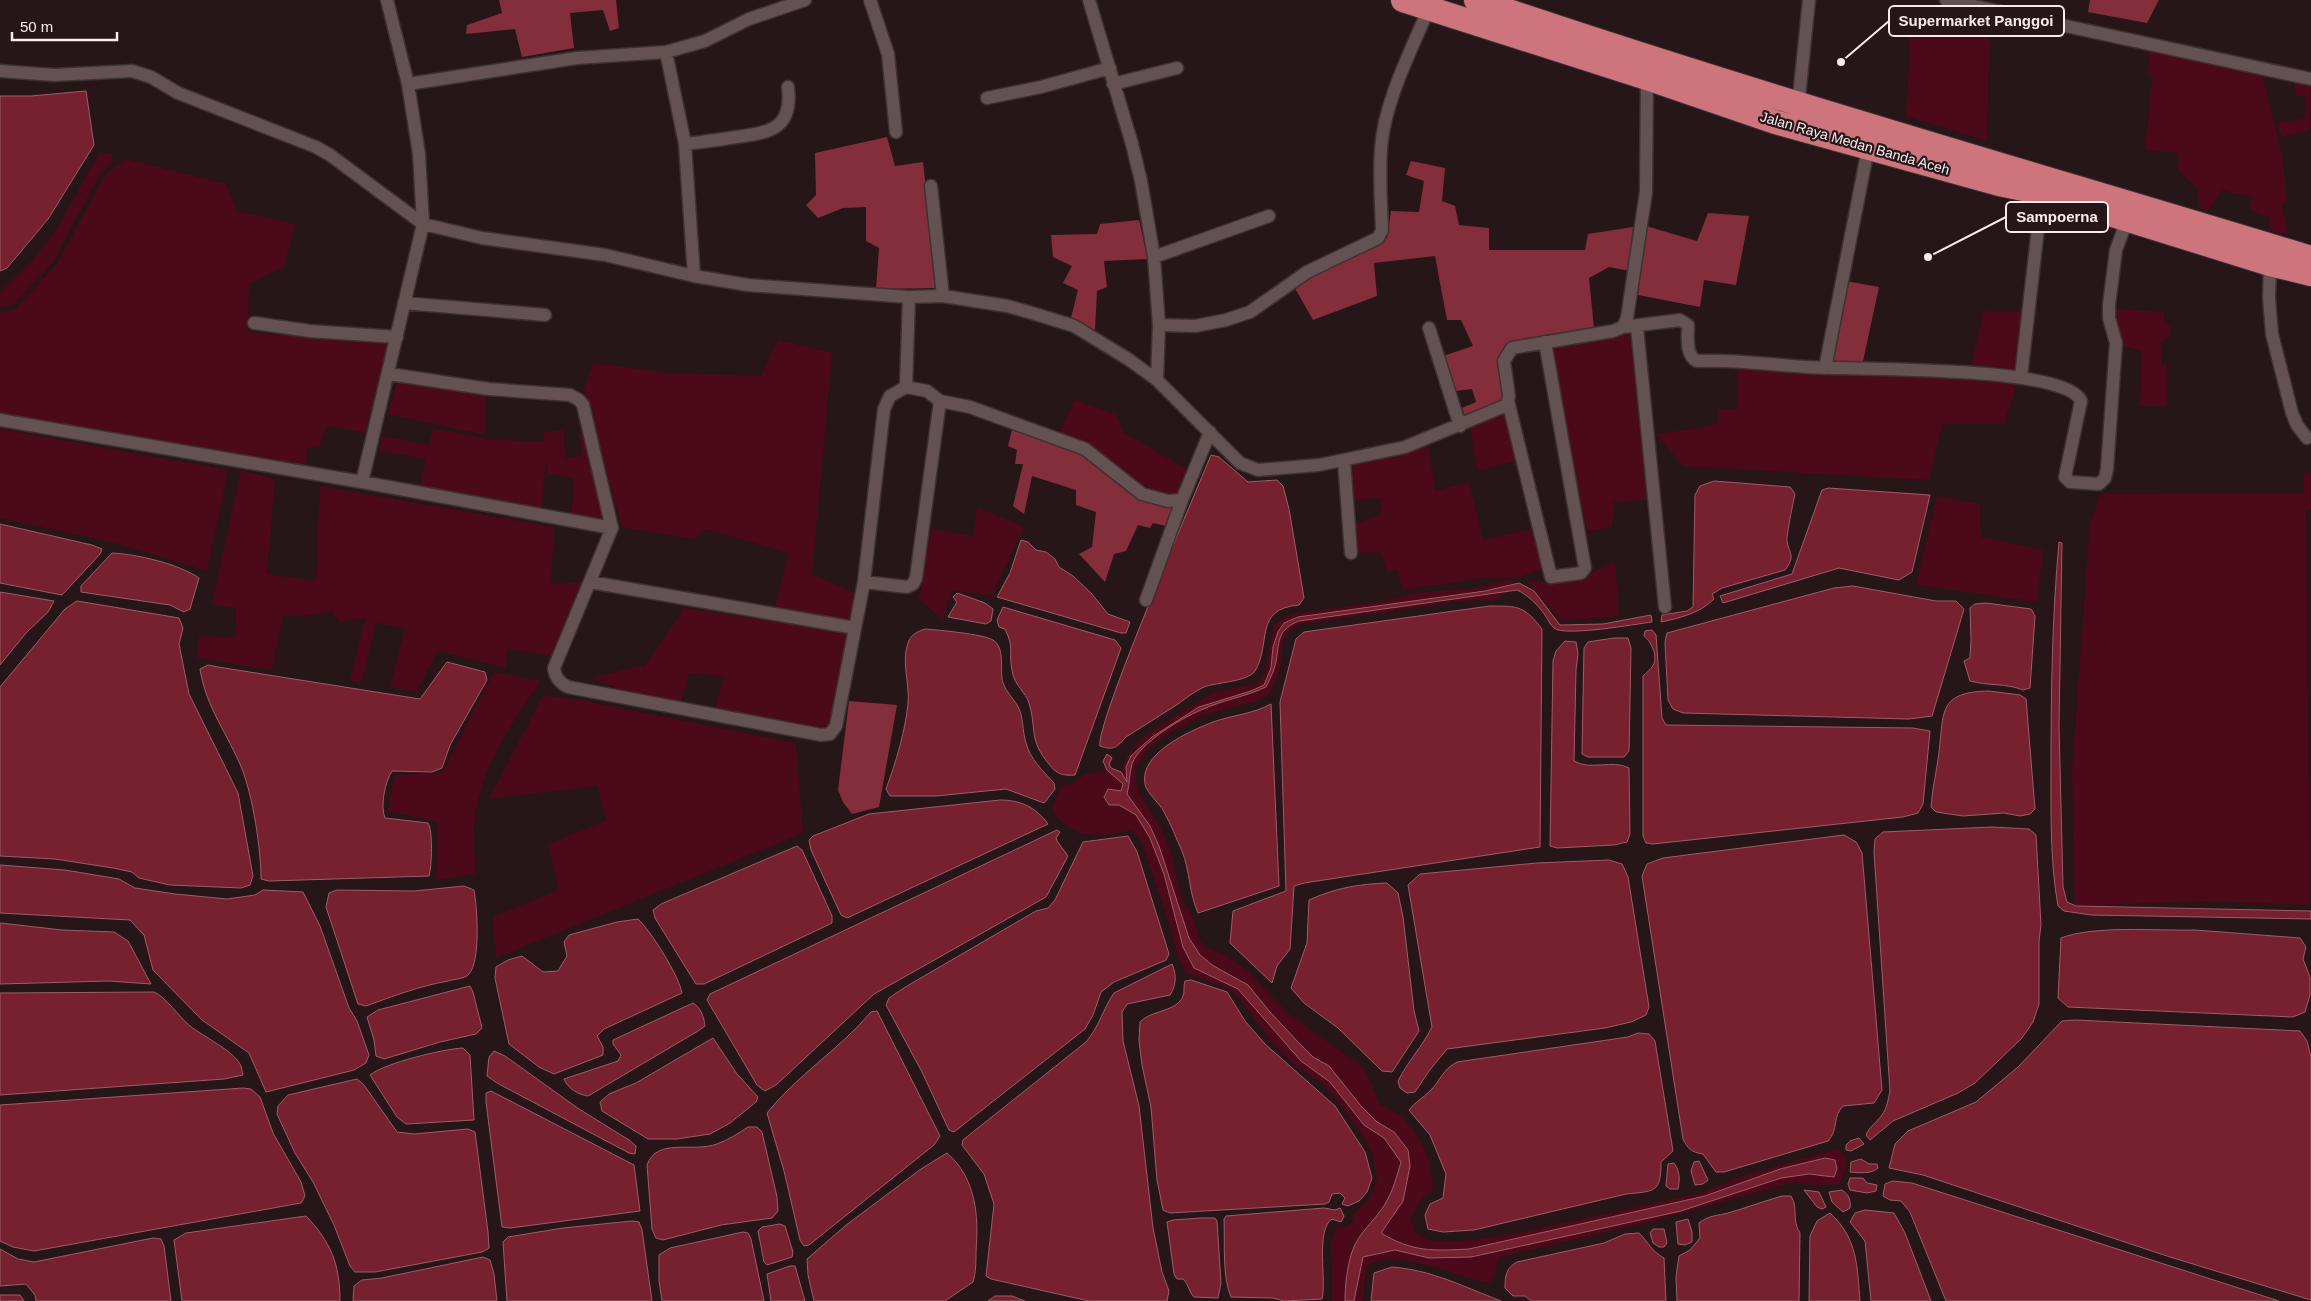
<svg xmlns="http://www.w3.org/2000/svg" width="2311" height="1301" font-family="Helvetica,sans-serif">
<style>
.green{fill:#4c0919}
.forest{fill:#842e3c}
.water{fill:#762030;stroke:#9d5d68}
.lines{fill:none;stroke-linecap:round;stroke-linejoin:round}
.street-casing{stroke:#3d3132;stroke-width:15}
.highway-casing{stroke:#3d3132;stroke-width:26}
.street{stroke:#645152;stroke-width:12}
.highway{stroke:#cd747d;stroke-width:24}
.labels{text-anchor:middle;stroke-width:4.5;stroke-linejoin:round;paint-order:stroke}
.street-label{font-size:14px;fill:#f7ebec;stroke:#261617}
.leader{fill:none;stroke:#f7ebec;stroke-width:2}
.callout-dot{fill:#f7ebec;stroke:#261617;stroke-width:2}
.callout{fill:#261617;stroke:#f7ebec;stroke-width:2}
.callout-label{font-size:15px;text-anchor:middle;font-weight:bold;fill:#f7ebec}
</style>
<rect width="100%" height="100%" fill="#261617"/>
<path class="green" d="M1912 6 1990 21 1987 141 1906 116Z
M2149 49 2154 52 2174 53 2262 75 2282 156 2287 199 2282 205 2288 234 2269 231 2270 217 2250 210 2251 197 2222 190 2208 211 2199 208 2198 189 2178 170 2179 153 2145 150 2152 77 2148 73Z
M2293 77 2311 81 2309 139V130L2282 137 2277 123 2306 118 2305 97 2296 95Z
M99 153H111L113 162 100 174 52 264 13 305 0 308V292L33 260 58 227Z
M126 159 226 184 237 211 295 224 284 267 249 284 248 332 389 343 365 433 327 426 319 446 308 448 305 466 0 413V313L15 309 56 265 105 175Z
M2115 309 2164 312 2165 325 2171 326 2168 338 2161 341V365L2167 364V406H2140L2141 351 2120 345Z
M1984 311 2026 312 2018 373 1970 368Z
M1630 333 1647 500 1614 502 1612 527 1587 531 1551 345Z
M778 340 832 353 812 574 855 593 850 622 775 607 789 553 706 529 695 539 622 527 584 389 593 363 669 373 761 376Z
M1738 367 2018 380 2004 424H1942L1929 480 1683 466 1656 434 1699 428 1719 423 1718 409H1737Z
M397 381 485 394V435L388 414Z
M1075 400 1116 414 1123 432 1188 470 1180 496C1134 489 1097 458 1059 433Z
M1506 413 1516 461 1477 471 1470 425Z
M433 428 486 439 544 442V432L564 430 565 458 582 456 580 434 584 433 607 523 571 518 574 478 548 474 546 460 541 510 419 490 426 459 380 451 382 436 429 445Z
M0 429 228 470 207 571 119 544 0 518Z
M1428 444 1435 491 1469 482 1483 540 1533 529 1542 569 1518 578H1482L1403 590 1397 570 1387 572 1380 552 1359 553 1355 524 1381 515 1380 498 1352 500 1349 465Z
M241 470 275 479 267 574 316 581 320 486 554 527 551 584 584 582 553 656 508 649 506 668 437 651 417 692 390 687 405 628 376 623 362 682 350 681 365 618 339 622 332 611 304 616H283L272 670 197 658 199 636 235 637 236 609 212 604Z
M2311 472V510H2306L2310 905 2203 901 2075 906 2072 771 2090 523 2101 494 2304 493 2303 473Z
M1937 496 1980 504 1981 537 2043 550 2037 602 1916 585Z
M977 507 1024 527 992 596 952 590 943 620 919 599 931 529 974 536Z
M1615 562 1619 616 1562 621 1526 581C1563 582 1582 578 1615 562Z
M1510 579 1514 584 1485 591 1298 617 1284 623 1278 632 1273 647 1271 668 1264 685 1251 691 1199 707 1152 737 1131 756 1126 767 1127 783 1121 772 1127 757 1136 743 1156 728 1213 693 1258 683 1264 674 1274 625 1284 617 1298 613 1385 601 1415 593 1476 588Z
M1504 592 1498 600 1459 601 1301 624 1291 629 1283 640 1280 668 1275 683 1268 695 1255 702 1227 708 1198 717 1155 742 1144 754 1135 769 1137 789 1160 827 1170 848 1181 897 1195 921 1198 938 1206 948 1227 956 1249 972 1289 1014 1364 1068 1374 1089 1379 1104C1386 1108 1397 1112 1403 1118 1424 1141 1432 1160 1433 1190L1424 1196 1411 1216 1414 1232 1430 1241H1463L1508 1235 1701 1193 1745 1175 1837 1149 1844 1154C1848 1166 1845 1174 1839 1184L1812 1185 1794 1182 1649 1222 1500 1257 1496 1264V1275L1489 1283C1459 1278 1391 1244 1366 1268L1363 1301H1354L1363 1258 1395 1250 1429 1258C1512 1243 1596 1230 1679 1212 1720 1203 1777 1169 1818 1175L1825 1158 1780 1169 1705 1196 1469 1249 1429 1251 1398 1242 1381 1233 1403 1201 1410 1166 1394 1132 1377 1122 1361 1106 1329 1066 1313 1057 1270 1012 1248 985 1212 965 1200 955 1189 938 1159 846 1150 826 1127 794C1130 784 1129 773 1132 764 1139 743 1182 718 1201 710 1222 700 1245 697 1266 687L1274 668 1277 647 1287 626 1299 621Z
M685 608 850 633 828 728 715 710 724 676 689 673 681 702 637 697 592 678 643 665V668Z
M494 672 541 681C511 723 475 777 474 831 473 845 475 860 476 874L436 880 438 822 387 811 395 775 442 773Z
M543 695 580 700 796 743 803 833 496 958 493 917 559 890 548 845 606 820 597 786 489 799Z
M1107 770 1123 784 1119 805C1124 808 1131 811 1135 815 1157 835 1183 936 1194 968L1238 989 1301 1061 1330 1082 1364 1125 1384 1138 1401 1162 1396 1182 1384 1205 1367 1226 1346 1282 1345 1301H1332L1331 1242 1336 1228H1343L1353 1222 1352 1215 1370 1198 1377 1180 1372 1153 1363 1136 1335 1097 1320 1082 1295 1065 1273 1044 1240 999 1229 989 1186 973 1180 962 1166 914 1142 842 1132 830C1098 837 1073 841 1051 809L1062 785 1073 784 1085 774Z"/>
<path class="forest" d="M499 0H616L619 28 610 31 603 10 570 13 574 48 522 57 515 29 466 34 467 25 502 13Z
M2090 0H2159L2147 23 2088 12Z
M887 137 895 166 923 162 937 288 876 289 879 248 866 241V207L843 208 818 218 806 205 816 195 815 153Z
M1411 161 1445 168 1442 201 1455 206 1459 225 1489 228V250H1585L1588 234 1633 227 1630 271 1609 267 1589 278 1594 328 1563 333 1500 352 1504 401 1466 420 1462 408 1476 402 1472 389 1456 391 1443 356 1473 346 1461 320H1447L1435 256 1374 263 1377 296 1313 320 1292 283 1387 238 1391 211 1419 212 1424 181 1406 175Z
M1708 213 1749 216 1736 285 1704 280 1700 307 1638 295 1646 226 1697 241Z
M1139 220 1148 259 1104 261 1107 287 1097 291 1095 330 1071 318 1078 290 1063 283 1072 266 1053 257 1051 235 1097 234 1100 224Z
M1846 281 1879 287 1862 366 1831 360Z
M1013 426 1078 451 1097 464 1128 492 1145 500 1172 507 1166 526 1153 523 1150 528 1138 525 1126 551 1114 554 1105 582 1079 554 1092 547 1096 512 1076 505V490L1032 476 1024 514 1013 506 1023 464H1015L1017 450 1008 446Z
M849 701 897 705 879 807 852 814 843 802 838 790Z"/>
<path class="water" d="M86 91 94 145 48 219 7 268 0 271V96H31Z
M1211 455 1219 457 1248 482 1277 480 1283 486 1289 509 1304 598 1299 605C1253 609 1272 643 1255 671 1247 682 1217 682 1204 687 1195 691 1186 698 1178 704 1161 715 1143 726 1126 737 1117 747 1114 751 1100 746 1095 725 1196 492 1211 455Z
M1714 481 1790 487 1795 494C1792 508 1789 522 1787 537 1786 552 1798 553 1785 570L1722 588 1712 594 1714 599C1700 613 1680 618 1661 622L1662 615 1687 611 1693 607 1695 495 1700 486Z
M1828 488 1930 495 1912 572 1899 580 1839 568 1723 603 1720 596 1792 574 1822 490Z
M0 524 92 545 102 549 100 554 62 595 0 583Z
M1021 540 1028 542 1036 550 1046 552 1055 559 1059 567 1073 576 1091 593 1108 614 1130 622 1126 633H1121L997 597 1010 573Z
M2059 542 2062 543 2059 726 2063 887 2067 902 2076 906 2311 911V919L2091 915 2064 911 2058 906C2050 861 2051 815 2051 769 2051 694 2052 618 2059 542Z
M112 553C136 554 179 564 199 578L190 609 184 612 170 605 81 592V586Z
M1519 583 1534 591 1560 625 1603 624 1651 615 1652 622C1636 624 1564 637 1554 628 1550 625 1548 619 1545 615 1538 605 1528 595 1517 590L1299 621C1273 631 1281 647 1274 669 1272 675 1269 681 1266 687 1245 697 1222 700 1201 710 1182 718 1139 743 1132 764 1129 773 1130 784 1127 794L1150 826 1159 846 1189 938 1200 955 1212 965 1248 985 1270 1012 1299 1043 1313 1057 1329 1066 1361 1106 1377 1122 1394 1132 1408 1150 1410 1166 1403 1201 1381 1233C1412 1252 1433 1251 1469 1249L1705 1196 1780 1169 1825 1158 1835 1160 1837 1169 1834 1177 1809 1174 1781 1178 1681 1211 1471 1257 1429 1258 1395 1250 1363 1257 1354 1301H1345C1345 1285 1347 1268 1352 1252 1358 1233 1375 1221 1385 1204 1393 1191 1397 1176 1401 1162L1384 1138 1364 1125 1330 1082 1301 1061 1238 989 1194 968 1183 947 1164 874 1150 838 1136 815 1119 805H1109L1104 797 1108 789 1121 791 1123 784 1107 770 1103 761 1107 754 1112 758 1109 764 1111 768 1121 772 1127 782 1126 767 1131 756 1152 737 1199 707 1251 691 1264 685 1271 668 1273 647 1278 632 1284 623 1298 617 1485 591Z
M1853 586 1936 601H1956L1964 609 1932 716 1909 719 1683 713 1673 709 1668 700 1665 642 1667 633 1834 588Z
M0 592 54 601 48 612 26 633 0 665Z
M957 593 985 603 993 609 991 621 986 624 948 617 957 602 953 597Z
M77 601 179 618 183 628 179 644 189 694 238 793 253 876 250 885 241 888 170 885 139 878 132 872 113 868 55 859 0 856V687L65 609Z
M1986 603 2031 609 2035 616 2030 688 2023 690C2006 683 1988 686 1970 681L1964 661 1970 658 1971 639 1970 608 1975 604Z
M1490 606C1519 606 1524 606 1542 629L1540 847 1304 883 1294 886 1290 949 1277 966 1272 983 1230 943 1233 911 1286 891 1280 702 1296 639 1304 632Z
M1003 607 1115 640 1121 648 1075 775C1063 776 1056 774 1049 764 1028 739 1037 729 1029 703 1026 692 1014 686 1012 670 1008 650 1015 650 1005 629L999 627 997 620Z
M925 629C938 630 983 634 993 640 1006 648 999 671 1003 683 1006 692 1013 698 1017 705 1024 716 1022 731 1026 743 1030 759 1043 771 1054 783L1055 789 1044 803 1006 789 936 796H890L886 789C896 762 905 732 908 704 910 684 901 662 908 643 911 634 917 632 925 629Z
M1652 630 1656 635 1662 718 1666 725 1913 728 1930 731 1923 804 1918 813 1903 817 1653 844 1646 843 1643 836V676C1646 673 1650 670 1652 667 1659 658 1652 642 1644 636L1645 631Z
M1614 638H1628L1631 648 1629 751 1624 757H1588L1582 754 1584 648 1588 642Z
M1565 641 1576 642 1578 654 1576 670 1574 761C1591 771 1612 759 1629 768L1630 834 1627 842 1614 845 1557 848 1550 846 1553 661 1556 651Z
M447 662 485 672 487 680 450 745 442 768 432 772 392 771C385 782 380 806 385 818L428 823C433 830 432 866 429 876L269 881 261 879C261 849 253 797 242 769 228 734 206 708 200 669L208 665 218 667 420 699Z
M1989 691 2020 695 2026 699 2035 809 2030 814 2020 816 2004 813 1963 816 1936 812 1931 807C1932 788 1937 771 1939 752 1944 712 1938 692 1989 691Z
M1271 704 1279 886 1198 913C1189 893 1190 871 1182 851 1176 838 1171 824 1164 812 1160 803 1147 794 1145 784 1139 753 1190 731 1213 722 1233 715 1253 714 1271 704Z
M1000 800C1020 800 1036 807 1048 824L847 918 841 915 811 850 809 840 813 836 869 814Z
M1992 827 2029 829 2036 835 2041 925 2039 941V1004L2033 1022 2021 1039 1975 1083 1958 1093 1893 1121 1870 1140 1866 1135C1870 1126 1876 1123 1882 1115 1887 1108 1888 1100 1890 1091L1874 852 1875 839 1883 832Z
M1057 830 1060 832 1056 838 1057 841 1068 856 1046 897 874 994 776 1085 765 1091 757 1085 707 1000 710 994Z
M1844 835 1856 842 1862 853 1882 1090 1874 1103 1843 1106C1832 1117 1839 1129 1828 1141L1724 1172H1716L1703 1154C1691 1152 1688 1149 1683 1139L1642 876 1647 864 1663 858Z
M1128 836 1137 852 1169 954 1166 960 1114 982 1101 992 1093 1015 1085 1029 954 1132 949 1130 922 1072 886 1005 889 998 907 986 1036 911 1048 908 1055 900 1083 842Z
M797 846 802 850 832 916V923L704 984H696L655 918 653 910 661 904Z
M1609 860 1622 864 1628 877 1649 1007 1646 1015 1631 1022 1605 1028 1447 1049 1429 1071 1415 1092 1407 1093 1400 1088 1398 1081C1408 1061 1422 1047 1432 1027L1408 885 1420 874 1537 863Z
M0 865 65 870 119 879 135 888 175 894 227 899 255 895 263 890 303 892 320 926 349 1008 357 1021 369 1055 366 1063 354 1070 266 1092 249 1053 202 1020 153 970 144 935 130 920 0 913Z
M1387 883 1398 893 1403 917 1414 1011 1419 1031 1392 1072 1382 1071 1338 1028 1304 1003 1291 988 1307 943 1309 900C1335 888 1359 884 1387 883Z
M464 886 474 890C477 906 481 961 469 974 465 979 454 979 448 981 420 986 393 996 366 1006L358 1004 326 907 329 893 337 890 414 891Z
M638 919C651 931 679 976 682 993L604 1029 597 1036 603 1047V1055L554 1074 539 1067 509 1044 495 978 496 967 508 960 522 956 543 972 558 971 567 956 564 942 569 935 617 922Z
M0 923 62 930 114 932 128 941 151 984 109 981 0 984Z
M2195 930 2300 938 2306 947 2303 959 2310 977V995L2305 1012 2293 1017 2068 1007 2058 998 2061 938C2095 925 2157 931 2195 930Z
M1172 964C1177 975 1176 986 1170 995L1127 1004 1122 1012 1123 1041 1139 1106 1153 1228 1162 1272 1169 1291 1167 1301H1089L991 1279 986 1276 994 1204 984 1174 962 1145 963 1140 1086 1042C1099 1027 1103 1009 1114 993Z
M1191 980 1227 992 1245 1021 1265 1044 1335 1106 1365 1152 1372 1178 1367 1192 1359 1201 1348 1206 1342 1204 1345 1198 1340 1193 1332 1194 1329 1202 1325 1204 1170 1213 1163 1210 1157 1180 1151 1107 1142 1065 1139 1041 1140 1022C1151 1010 1177 1012 1183 996 1185 992 1183 986 1185 981Z
M470 986 473 992 482 1028 476 1034 440 1042 384 1059 376 1056 374 1040 367 1017 378 1010Z
M154 992C166 997 179 1017 190 1026 204 1037 232 1050 240 1064 242 1067 242 1072 243 1075L224 1079 0 1095V993Z
M693 1003C701 1008 704 1017 705 1026L698 1031 588 1096C579 1095 567 1088 564 1079L618 1061 621 1055 613 1044V1040Z
M877 1011 940 1136 934 1145 809 1245 804 1246 800 1240 784 1171 767 1113C796 1076 840 1049 871 1012Z
M2075 1020 2300 1031 2307 1041 2311 1057V1300L2170 1257 1923 1175 1889 1168 1895 1144 1908 1131 1976 1102 2018 1067 2062 1021Z
M1638 1033 1649 1034 1655 1041 1673 1151 1661 1162C1661 1193 1655 1191 1626 1194L1474 1230 1443 1232 1428 1229 1425 1215 1430 1204 1443 1198 1446 1174 1430 1135 1409 1110C1415 1102 1423 1098 1430 1091 1441 1080 1442 1070 1457 1062L1628 1037Z
M713 1038 737 1074 758 1097 756 1102 730 1123 710 1134 677 1139H648L602 1111 600 1102 609 1094 636 1083Z
M463 1048 470 1055 474 1120 406 1124 397 1117 370 1075C385 1063 443 1049 463 1048Z
M494 1051 505 1056 579 1109 629 1140 636 1146 635 1154 629 1153 497 1083 487 1076 489 1057Z
M357 1079 364 1085 397 1132 414 1134 468 1129 475 1132 488 1232 489 1248 482 1252 375 1272H355L350 1266 334 1225 313 1182 295 1153 277 1114 278 1106 288 1095Z
M243 1088 251 1089 260 1097 273 1133 301 1182 305 1196 301 1203 34 1251 13 1247 0 1241V1105Z
M491 1091 634 1165 640 1211 510 1228 502 1227 486 1102V1093Z
M748 1127H757L762 1132 777 1197 778 1211 772 1218 721 1225 663 1240 656 1238 652 1229 647 1165C657 1137 692 1153 717 1144 728 1140 739 1133 748 1127Z
M1859 1138 1864 1144 1851 1151 1846 1150V1145L1850 1141Z
M947 1153C976 1178 979 1216 976 1251 976 1261 976 1272 973 1282L945 1301H814L808 1275 807 1259 845 1226 921 1169Z
M1861 1159 1869 1164H1877L1878 1168C1872 1174 1859 1173 1850 1172L1851 1162Z
M1699 1161 1708 1180 1703 1184 1695 1185 1691 1171 1694 1162Z
M1674 1163C1680 1171 1680 1180 1678 1189H1670L1666 1186 1668 1164Z
M1850 1178H1863L1867 1183 1877 1185 1876 1191 1867 1193 1850 1190 1848 1184Z
M1893 1181 1912 1183 2279 1301H1946L1910 1212 1901 1201 1890 1200 1883 1196 1885 1184Z
M1804 1190 1819 1192 1826 1207 1822 1209 1817 1207Z
M1842 1190C1849 1195 1851 1200 1850 1208L1843 1212 1832 1202 1829 1192Z
M1782 1196H1791C1799 1209 1791 1219 1800 1233L1799 1301H1677L1676 1277 1679 1256 1690 1250 1700 1238 1699 1223C1709 1215 1717 1216 1728 1213 1746 1208 1764 1201 1782 1196Z
M1324 1208 1335 1210 1340 1208 1344 1216 1341 1222 1332 1219C1315 1230 1327 1281 1322 1299L1284 1301 1273 1298 1231 1297C1222 1277 1225 1241 1224 1219L1226 1216Z
M1865 1210 1894 1213 1905 1233 1931 1301H1871L1865 1241 1850 1222 1855 1213Z
M1830 1213C1858 1239 1857 1266 1860 1301H1809L1810 1236 1817 1221Z
M306 1216C331 1242 340 1265 340 1301H182L174 1240 186 1233Z
M1201 1218H1215L1217 1221 1221 1283 1218 1298 1194 1297C1189 1292 1189 1285 1183 1279H1177L1174 1274 1167 1222 1173 1220Z
M1688 1219 1692 1232V1242L1685 1245 1678 1244 1676 1222Z
M632 1221 639 1222 642 1230 652 1301H507L503 1242 508 1237 563 1228Z
M780 1224 785 1226 793 1252 792 1257 767 1265 764 1262 758 1231 762 1227Z
M1653 1229H1664L1667 1243 1664 1247H1659L1653 1243 1650 1233Z
M743 1232 748 1233 751 1239 764 1301H662L659 1281V1255L670 1248Z
M1639 1233C1650 1244 1650 1250 1664 1258L1666 1301H1531L1525 1296H1513L1505 1288C1505 1276 1506 1268 1517 1262L1604 1243 1625 1234Z
M153 1238 161 1239 164 1246 171 1301H36L35 1295 26 1284 0 1286V1249L18 1259 34 1262Z
M483 1257 490 1260 494 1274 497 1301H353L354 1286 362 1280 382 1278Z
M790 1266H795L805 1301H771L767 1274Z
M1392 1267C1432 1270 1464 1287 1501 1301H1371L1374 1273Z
M0 1295H20L24 1301H0Z
M995 1296H1012L1025 1301H988Z"/>
<g class="lines">
<g class="street-casing">
<path id="street" d="M870 0 888 54 896 132
M1089 0 1132 144 1141 181 1154 257 1159 325 1157 380
M1946 0 2311 79
M666 52 685 144 694 276
M0 71 54 75 132 71 151 77 178 93 316 147 330 155 423 224 482 238 605 255 694 276 748 285 909 297 943 296 1007 306 1032 313 1074 326 1128 359 1157 380 1240 463 1258 470 1319 465 1405 447 1507 405 1509 396 1504 361 1512 348 1613 331 1623 327 1627 318 1646 192 1647 78
M408 84 577 58 666 52 705 41 749 19 805 0
M1113 84 1177 68
M987 98 1041 87 1110 68
M1798 107 1809 0
M685 144C702 142 719 140 736 137 771 133 793 128 788 87
M931 186 943 296
M1154 257 1269 216
M2270 264 2269 298 2272 334 2292 413 2297 425 2307 438
M404 303 545 315
M254 323 310 331 397 337
M1159 325 1195 326 1226 320 1250 312 1307 272 1378 238 1382 230C1381 203 1379 176 1381 149 1384 102 1411 51 1429 8
M1623 327 1680 320 1688 325C1688 336 1685 356 1697 361 1734 359 1770 365 1807 367 1849 370 2067 365 2081 401L2065 477 2070 482 2099 484 2105 478 2107 469 2116 343 2109 318V305L2116 250 2127 220
M1637 327 1665 607
M1429 328 1460 426
M1825 368 1868 149
M389 374 489 389 570 395 579 400 583 405 612 528
M2021 377 2042 193
M906 387 927 391 940 401 970 407 1085 449 1142 494 1168 501 1182 500 1210 432
M1508 401 1551 577 1581 573 1585 568 1545 342
M0 420 362 482 612 528 554 668C555 678 560 683 568 687L821 735 830 734 836 726 864 582 884 409 890 396 906 387 909 297
M1344 461 1351 553
M362 482 423 224 419 154 408 84 387 0
M590 582 855 628
M864 582 907 587 913 584 916 578 940 401
M1146 600 1182 500"/>
</g>
<g class="highway-casing">
<path id="highway" d="M1403 0 1647 78 1775 122 1999 184 2042 193 2270 264 2311 274
M1476 0C1752 94 2032 173 2311 258"/>
</g>
<use href="#street" class="street"/>
<use href="#highway" class="highway"/>
</g>
<g class="labels">
<g class="street-label">
<text transform="translate(1855 143) rotate(16)" y="5">Jalan Raya Medan Banda Aceh</text>
</g>
</g>
<path class="leader" d="M1841 62L1889 21M1928 257L2006 217"/>
<g class="callout-dot">
<circle cx="1841" cy="62" r="5"/>
<circle cx="1928" cy="257" r="5"/>
</g>
<g class="callout">
<rect x="1889" y="6" width="175" height="30" rx="5"/>
<rect x="2006" y="202" width="102" height="30" rx="5"/>
</g>
<g class="callout-label">
<text x="1976" y="26">Supermarket Panggoi</text>
<text x="2057" y="222">Sampoerna</text>
</g>
<path d="M12 32v8h105v-8" fill="none" stroke="#f7ebec" stroke-width="2.5"/>
<text x="20" y="32" font-size="15" fill="#f7ebec" stroke="#261617" stroke-width="4" paint-order="stroke">50 m</text>
</svg>
